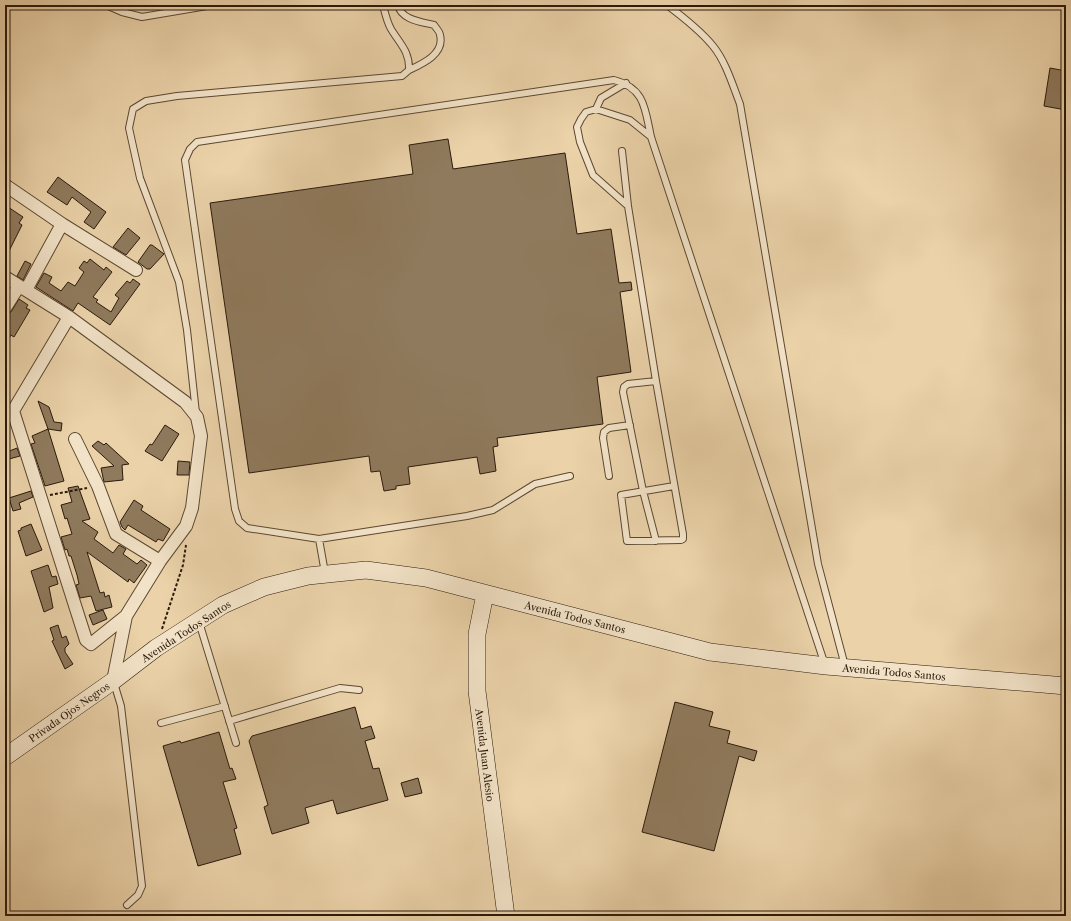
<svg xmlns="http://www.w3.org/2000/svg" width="1071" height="921" font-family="'Libre Caslon Text',serif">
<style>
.building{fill:#8f7a5d;stroke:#2b1a0b}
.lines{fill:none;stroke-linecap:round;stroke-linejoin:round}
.lane-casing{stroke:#5b4832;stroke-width:8}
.street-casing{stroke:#5b4832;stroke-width:14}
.secondary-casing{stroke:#2b1a0b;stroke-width:18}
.path{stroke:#2b1a0b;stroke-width:2;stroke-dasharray:3 2;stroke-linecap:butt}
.lane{stroke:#f2e2c7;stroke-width:6}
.street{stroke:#f2e2c7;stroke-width:12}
.secondary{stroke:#f2e2c7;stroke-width:17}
.labels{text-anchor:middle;stroke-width:3;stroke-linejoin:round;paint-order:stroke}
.street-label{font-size:10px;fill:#2b1a0b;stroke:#f2e2c7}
</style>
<rect width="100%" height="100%" fill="#ebd2a9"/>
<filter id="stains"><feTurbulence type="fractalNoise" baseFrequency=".005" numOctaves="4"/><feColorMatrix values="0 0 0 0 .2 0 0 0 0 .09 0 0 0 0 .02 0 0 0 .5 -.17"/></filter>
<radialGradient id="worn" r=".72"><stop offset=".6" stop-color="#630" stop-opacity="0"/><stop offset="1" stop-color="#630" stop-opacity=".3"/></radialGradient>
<path class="building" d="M1050 68 1066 71V110L1044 106Z
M448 139 453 169 565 153 577 234 611 229 619 283 631 282 632 290 620 292 631 372 597 377 603 424 497 438 498 446 493 447 496 471 480 474 477 457 408 467 410 484 396 486V489L384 491 380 471 371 472 369 456 249 473 210 203 413 174 409 145Z
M58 177 106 212 94 229 84 222 91 212 72 197 67 205 47 192Z
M5 205 23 217 19 223 22 225 5 259Z
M128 228 140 238 126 255 113 247Z
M150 245H152L164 254 150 269H147L138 262Z
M90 259 104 270 106 267 112 272 93 297 98 300 96 302 111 312 119 298 115 295 127 281 130 283 133 279 140 284 110 325 78 303 73 311 36 287 44 273 52 277 49 283 61 291 68 282 75 286 84 272 79 268 84 261 87 263Z
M25 261 31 264 23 280 17 276Z
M19 299 28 305 26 308 30 310 14 337 11 335 5 345V315L11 312Z
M38 401 49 407 54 422 62 423 61 431 48 429Z
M165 425 179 434 162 461 145 451 150 444 152 445Z
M48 429 64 481 45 486 31 444 35 443 32 436Z
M98 441 104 445 106 443 129 464 122 465 123 480 104 482 101 468 114 466 92 446Z
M17 448 20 456 9 459 7 452Z
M178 461 190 462 189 475H177Z
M78 486 90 519 82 521 98 532 94 539 113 553 119 545 126 549 123 554 137 564 141 560 147 565 134 583 129 579 128 582 87 552 100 593 104 592 105 597 109 595 112 607 96 611 91 596 80 598 76 585 79 584 77 575 71 556H69L67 549 65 550 61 537 72 534 67 518 65 519 61 505 72 502 68 488Z
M31 491 33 497 19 503 21 509 13 511 9 498Z
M134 500 143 506 141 510 170 529 163 541 158 539 156 542 128 525 125 530 122 527 120 522Z
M31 524 42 550 26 556 18 531 21 530V528Z
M48 565 52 577 56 576 58 584 49 587 53 608 44 612 31 571Z
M103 610 107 619 93 625 89 615Z
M58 625 62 638 66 636 69 644 65 648V652L73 664 65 669 52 641 54 640 50 628Z
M675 702 713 712 709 726 730 731 727 743 757 751 754 761 739 756 714 851 642 832Z
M355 707 361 729 371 726 375 738 365 741 373 769 379 768 388 800 337 814 333 800 305 808 309 823 272 834 264 807 268 805 249 741 252 736Z
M219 732 230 769 232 768 236 779 223 782 237 828 234 829 241 854 198 866 163 746 180 741 181 743Z
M418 778 422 793 405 797 401 783Z"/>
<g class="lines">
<g class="lane-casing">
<path id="lane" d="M106 5 122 12 142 17 213 5
M398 5C401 20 422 22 434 25 436 28 440 32 440 35 445 54 422 64 409 70
M667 5C683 17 700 30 713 46 726 62 733 86 740 104L818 564 845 666
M596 109 601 98 626 83
M651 137 630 120 596 109 586 112 581 119 577 127 580 142 593 175 628 206 656 381 683 534V539L681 540 627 541 621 495 674 486
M622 151 628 206
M656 381 628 384 624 387 623 392 643 491 656 541
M196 413 187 330 179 282 140 178 129 128 133 109 146 101 177 96 402 76 409 70C410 52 400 44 391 29 387 22 385 13 383 5
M570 476 535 484 493 510 467 516 319 539 247 528 239 521 235 509 185 160 190 149 197 142 614 80C645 88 645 109 651 137L825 665
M609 476 603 438 604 432 609 428 630 425
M319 539 325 573
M199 622 236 743
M114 683 121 706 142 886 138 895 127 905
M229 721 340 688 359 690
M161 723 225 706"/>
</g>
<g class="street-casing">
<path id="street" d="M5 185 62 224 26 290
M62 224 136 270
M5 277 69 317 185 402 197 417 201 436 192 508 186 526 160 561 126 616 91 644 86 640 13 411 69 317
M5 308 19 286
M75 439 98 486 116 534 160 561
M113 681 126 616"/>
</g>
<g class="secondary-casing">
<path id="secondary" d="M485 594 477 634V691L506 916
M5 757 113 681 156 648 223 605 264 587 308 576 366 570 426 578 710 652 826 666 1066 686"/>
</g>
<path class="path" d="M50 495 87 488
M162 629 183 565 186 545"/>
<use href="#lane" class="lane"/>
<use href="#street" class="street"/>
<use href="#secondary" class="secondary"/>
</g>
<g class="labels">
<g class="street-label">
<text transform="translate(575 617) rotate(14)" y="4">Avenida Todos Santos</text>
<text transform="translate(186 631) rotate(-33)" y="4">Avenida Todos Santos</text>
<text transform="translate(894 672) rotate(5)" y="4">Avenida Todos Santos</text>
<text transform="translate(69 712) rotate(-35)" y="4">Privada Ojos Negros</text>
<text transform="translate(485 755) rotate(83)" y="4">Avenida Juan Alesio</text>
</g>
</g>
<rect width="1071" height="921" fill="none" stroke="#ebd2a9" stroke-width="20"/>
<rect x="6" y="6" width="1059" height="909" fill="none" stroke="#2b1a0b" stroke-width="2"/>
<rect x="10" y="10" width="1051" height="901" fill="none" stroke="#2b1a0b"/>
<rect width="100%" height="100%" filter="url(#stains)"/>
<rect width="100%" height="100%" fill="url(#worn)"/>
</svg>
